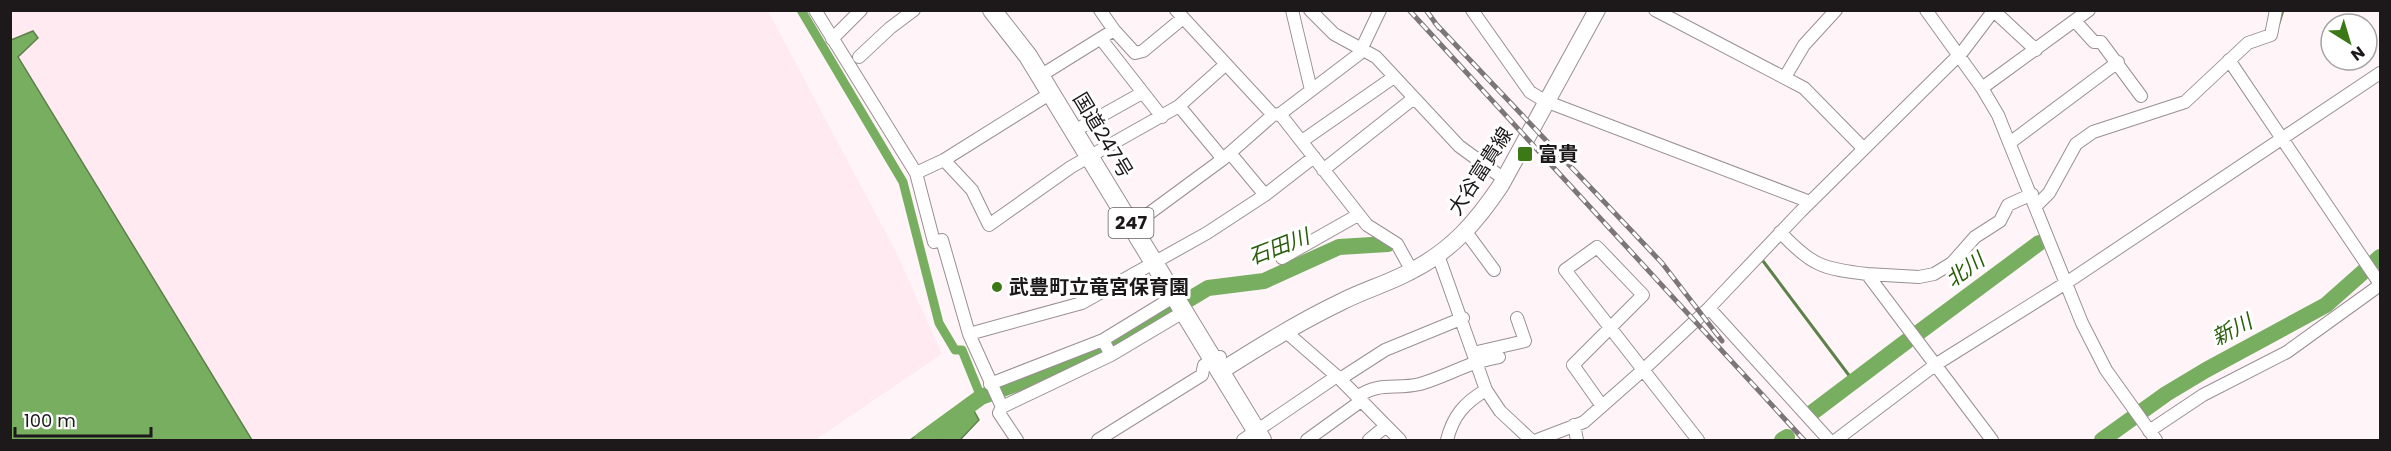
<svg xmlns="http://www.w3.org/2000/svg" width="2391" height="451" font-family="Poppins,'Noto Sans JP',sans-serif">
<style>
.built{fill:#ffeaf1}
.water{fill:#78ae60;stroke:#5d814b;stroke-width:1.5}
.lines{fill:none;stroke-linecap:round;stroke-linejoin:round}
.stream{stroke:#5d814b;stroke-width:3}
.canal{stroke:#78ae60;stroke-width:9}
.river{stroke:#78ae60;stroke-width:16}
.minor-casing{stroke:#9a8f92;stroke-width:14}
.major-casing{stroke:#9a8f92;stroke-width:18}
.highway-casing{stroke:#9a8f92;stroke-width:20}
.minor{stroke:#fff;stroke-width:12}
.major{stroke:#fff;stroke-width:16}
.highway{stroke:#fff;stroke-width:18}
.rail-casing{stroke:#7d7678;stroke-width:5}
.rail{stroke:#fff;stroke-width:3;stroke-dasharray:9;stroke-linecap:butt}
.poi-dot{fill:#3b7916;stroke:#fff;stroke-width:2}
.labels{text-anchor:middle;stroke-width:6;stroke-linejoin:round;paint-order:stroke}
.shield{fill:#fff;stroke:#615e5f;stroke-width:1.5}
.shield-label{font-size:18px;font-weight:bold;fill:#1d191a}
.street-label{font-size:20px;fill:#1d191a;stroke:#fff}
.poi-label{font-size:20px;font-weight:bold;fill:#1d191a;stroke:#fff;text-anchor:start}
.water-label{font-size:21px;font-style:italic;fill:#2b5e0c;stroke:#fff}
</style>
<rect width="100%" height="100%" fill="#fff5f8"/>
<path class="built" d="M11 10 768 11 896 252 942 354 815 440H252L18 56 38 38 33 31 11 40Z"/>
<path class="water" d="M33 31 38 38 18 57 252 440H11V40Z
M968 400 979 420 960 440H910Z"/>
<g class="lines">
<path class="stream" d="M2279 23 2283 10
M1763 261 1854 382"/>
<path class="canal" d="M801 10 903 182 939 323 955 350H962L981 397"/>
<path class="river" d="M1188 300 1208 288 1264 281 1339 247 1388 244
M1918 333 2039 243
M1110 345 1170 311
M1813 412 1907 341
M922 440 981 397 1065 366 1104 348
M1782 440 1787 437
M2102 440 2166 394 2206 370 2326 305 2380 257"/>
<g class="minor-casing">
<path id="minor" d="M815 10 916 173 934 242 942 240 969 334 1082 303 1207 233 1265 195 1314 157
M1100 10 1114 30
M1176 10 1273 115
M1292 10 1311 90
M1310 10 1334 34 1376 57 1459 146 1504 179
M1472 10 1530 92 1545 101 1810 202
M1655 10 1804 88 1864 149
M1926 10 1982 88 1998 115 2082 323 2106 370 2156 440
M1994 11 2036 50
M2075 21 2094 42H2101L2141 96
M832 39 861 10
M1101 39 1162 117
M859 57 890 28 914 10
M2229 60 2380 284
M1040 76 1114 30 1135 53 1143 51 1183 18
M1785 77 1804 45 1836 10
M1982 88 2089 10
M1051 93 944 160 972 190 989 225 1071 167 1179 106 1226 64
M1179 106 1223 159
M1280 114 1367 225 1397 244 1412 271
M1074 131 1142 93
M1302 141 1394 77
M2011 142 2118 62
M1230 153 1265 195
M1323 170 1414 98
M916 173 944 160
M2036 206 2049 193 2076 144 2093 132 2185 102 2248 43 2271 35 2276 10
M1132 226 1223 159 1273 115 1280 114 1359 54 1380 10
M1466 232 1494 270
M1780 232C1811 265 1822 269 1867 274L1992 440
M1438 255 1486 390 1500 411 1531 440
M1282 258 1358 215
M1867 274 1919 277 1934 274 1952 263 1975 237 2000 221 2008 205 2032 194
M1709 308 1829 440
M1285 331 1340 379 1400 440
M969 334 1002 407
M1473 353 1525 341 1517 318
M1111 355 1185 311
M1340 379 1385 350 1463 318
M990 384 1103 340 1175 296
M1357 397C1380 381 1395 390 1420 384 1448 376 1468 362 1499 357
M1602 406 1573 365 1643 295 1597 247 1565 270 1698 440
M1574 425 1577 440
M2149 431 2203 395 2287 352 2380 285
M1017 440 999 413 1002 407 1111 355 1103 340
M1098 440 1202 375 1204 365 1220 357
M1243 440 1337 376
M1307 440 1361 401
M1369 440 1386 426
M1447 440C1453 416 1464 403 1486 390
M1537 440 1584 422 1643 370 1709 308 1800 212 1963 51 1994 10
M1836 440 1935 365 2069 281 2380 73"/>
</g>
<g class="major-casing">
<path id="major" d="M1221 371C1260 346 1299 322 1341 302 1364 290 1390 283 1413 270 1452 250 1477 221 1501 185L1597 10"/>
</g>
<g class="highway-casing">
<path id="highway" d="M992 10 1028 56 1262 440"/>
</g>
<use href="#minor" class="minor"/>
<use href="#major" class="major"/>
<use href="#highway" class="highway"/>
<g class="rail-casing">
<path id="rail" d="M1409 10 1804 440
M1426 10 1439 28
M1435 23 1662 263 1722 341"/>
</g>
<use href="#rail" class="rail"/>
</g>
<g class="poi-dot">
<rect x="1517" y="146" width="16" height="16" rx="3"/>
<circle cx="997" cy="287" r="6"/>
</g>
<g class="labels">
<rect class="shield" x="1108.5" y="208" width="45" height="30" rx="4.5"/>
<g class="shield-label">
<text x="1131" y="229">247</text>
</g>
<g class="street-label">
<text transform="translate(1103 135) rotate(59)" y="7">国道247号</text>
<text transform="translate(1480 171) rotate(-57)" y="7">大谷富貴線</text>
</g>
<g class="poi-label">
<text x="1538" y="161">富貴</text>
<text x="1009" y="294">武豊町立竜宮保育園</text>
</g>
<g class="water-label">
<text transform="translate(1279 247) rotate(-21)" y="7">石田川</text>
<text transform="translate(1965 270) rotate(-36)" y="7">北川</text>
<text transform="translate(2232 330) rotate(-28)" y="7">新川</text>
</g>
</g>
<rect width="2391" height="451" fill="none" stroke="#1d191a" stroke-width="24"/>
<g transform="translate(2349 42) rotate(143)"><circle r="28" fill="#ffffff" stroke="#a5a3a3" stroke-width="1.5"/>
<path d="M0-4.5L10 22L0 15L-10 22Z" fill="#3b7916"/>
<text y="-9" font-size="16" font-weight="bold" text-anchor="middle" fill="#1d191a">N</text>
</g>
<path d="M15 427v9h136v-9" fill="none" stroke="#1d191a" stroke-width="3"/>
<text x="24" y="427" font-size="18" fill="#1d191a" stroke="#ffffff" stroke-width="4.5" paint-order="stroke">100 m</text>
</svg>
